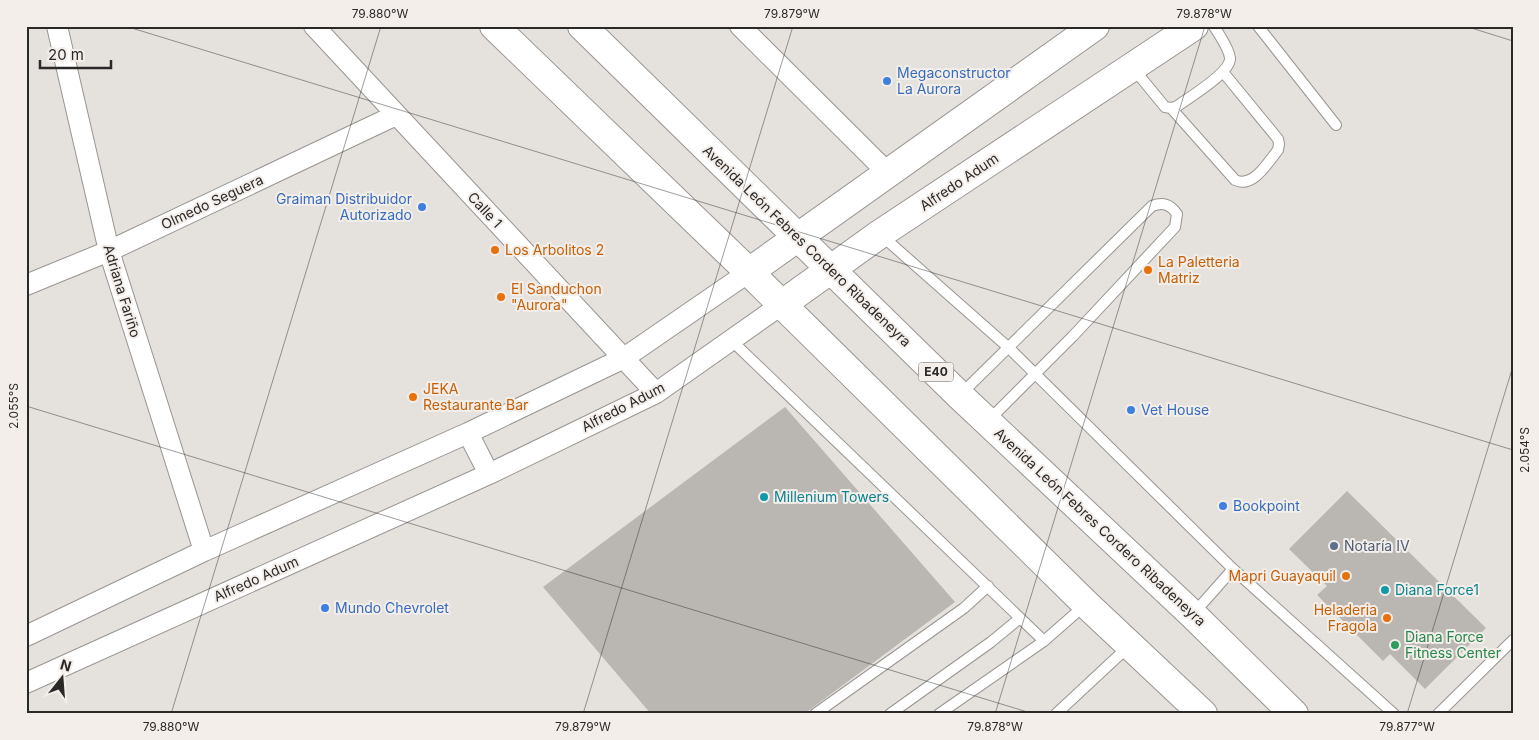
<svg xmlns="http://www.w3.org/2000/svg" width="1539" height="740" font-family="Inter,sans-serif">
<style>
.building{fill:#bab6b2}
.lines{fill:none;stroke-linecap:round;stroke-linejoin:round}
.lane-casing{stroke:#999591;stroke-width:12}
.street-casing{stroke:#999591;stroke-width:22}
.primary-casing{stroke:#999591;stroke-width:30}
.highway-casing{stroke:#999591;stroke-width:30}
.lane{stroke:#fff;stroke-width:10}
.street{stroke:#fff;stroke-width:20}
.primary{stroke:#fff;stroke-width:28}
.highway{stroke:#fff;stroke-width:28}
.ticks{fill:none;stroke:#2b2928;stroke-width:1;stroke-opacity:0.45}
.shop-dot{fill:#3f7fe0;stroke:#f3eeea;stroke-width:2}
.food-dot{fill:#e8710a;stroke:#f3eeea;stroke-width:2}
.culture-dot{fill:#0f9aa8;stroke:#f3eeea;stroke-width:2}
.service-dot{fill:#5c6f8a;stroke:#f3eeea;stroke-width:2}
.leisure-dot{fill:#2e9e5b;stroke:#f3eeea;stroke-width:2}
.labels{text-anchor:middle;stroke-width:4;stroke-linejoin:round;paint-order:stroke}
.shield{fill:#f3eeea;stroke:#676462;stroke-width:1}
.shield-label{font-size:12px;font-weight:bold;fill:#2b2928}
.shop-label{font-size:14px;fill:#366cbe;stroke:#f3eeea;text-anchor:start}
.street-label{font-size:14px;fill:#2b2928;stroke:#f3eeea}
.food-label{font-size:14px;fill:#c56008;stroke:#f3eeea;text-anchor:start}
.culture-label{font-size:14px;fill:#0d838f;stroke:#f3eeea;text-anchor:start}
.service-label{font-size:14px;fill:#4e5e75;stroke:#f3eeea;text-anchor:start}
.leisure-label{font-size:14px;fill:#27864d;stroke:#f3eeea;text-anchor:start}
.neatline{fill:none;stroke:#2b2928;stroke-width:2}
.ticks-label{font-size:12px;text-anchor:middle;fill:#2b2928}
</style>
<rect width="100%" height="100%" fill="#e5e1dd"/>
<path class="building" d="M785 407 955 602 804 714H651L543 587Z
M1347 491 1486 628 1425 689 1390 654 1383 661 1317 595 1327 586 1289 549Z"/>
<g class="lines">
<g class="lane-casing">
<path id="lane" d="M1258 26 1336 125
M1133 68 1165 107 1171 108 1176 107C1188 98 1231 73 1230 58 1229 48 1219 35 1214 26
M1171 108 1235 180C1253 189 1268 162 1278 150L1279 144 1278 139 1223 72
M881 235 1009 348 1233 569 1394 714
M731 340 1044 641
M960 395 1152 206C1163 202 1170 204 1177 214L1175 227 1073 336 988 421
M1194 613 1233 569
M815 714 964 608 988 586
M890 714 991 642 1020 618
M939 714 1044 641 1085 605
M1056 714 1129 646
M1438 714 1513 640"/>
</g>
<g class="street-casing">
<path id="street" d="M57 26 109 251 204 551
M314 26 656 393
M740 26 889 174
M26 285 109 251 396 115
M468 433 489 474
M26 636 204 551 468 433 624 358 749 272
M26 683 489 474 656 393 781 305"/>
</g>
<g class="primary-casing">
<path id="primary" d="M749 272 1095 26
M781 305 880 234 1194 26"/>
</g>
<g class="highway-casing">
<path id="highway" d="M494 26 749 272 1086 604 1203 714
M582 26 959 395 1193 615 1294 714"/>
</g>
<use href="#lane" class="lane"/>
<use href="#street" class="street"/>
<use href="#primary" class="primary"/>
<use href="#highway" class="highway"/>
</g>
<path class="ticks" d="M125 26 1513 450M1465 26 1513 41M26 406 1034 714M171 714 381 26M583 714 793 26M995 714 1205 26M1407 714 1513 366"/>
<g class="shop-dot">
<circle cx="887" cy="81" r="5"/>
<circle cx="422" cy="207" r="5"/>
<circle cx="1131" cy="410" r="5"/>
<circle cx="1223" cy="506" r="5"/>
<circle cx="325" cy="608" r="5"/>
</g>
<g class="food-dot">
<circle cx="495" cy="250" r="5"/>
<circle cx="1148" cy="270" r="5"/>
<circle cx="501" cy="297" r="5"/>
<circle cx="413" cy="397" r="5"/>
<circle cx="1346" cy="576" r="5"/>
<circle cx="1387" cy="618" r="5"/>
</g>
<g class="culture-dot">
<circle cx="764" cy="497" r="5"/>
<circle cx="1385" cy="590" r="5"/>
</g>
<circle class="service-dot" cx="1334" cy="546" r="5"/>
<circle class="leisure-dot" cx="1395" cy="645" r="5"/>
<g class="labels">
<rect class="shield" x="918.5" y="362.5" width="35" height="19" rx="4"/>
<g class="shield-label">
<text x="936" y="376">E40</text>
</g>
<g class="shop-label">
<text x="897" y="78">Megaconstructor<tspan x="897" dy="16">La Aurora</tspan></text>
<text x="412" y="204" text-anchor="end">Graiman Distribuidor<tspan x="412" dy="16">Autorizado</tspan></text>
<text x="1141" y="415">Vet House</text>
<text x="1233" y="511">Bookpoint</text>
<text x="335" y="613">Mundo Chevrolet</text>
</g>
<g class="street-label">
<text transform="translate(959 182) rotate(-34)" y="5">Alfredo Adum</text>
<text transform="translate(212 202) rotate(-25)" y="5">Olmedo Seguera</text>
<text transform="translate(485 210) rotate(47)" y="5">Calle 1</text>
<text transform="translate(807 246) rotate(44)" y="5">Avenida León Febres Cordero Ribadeneyra</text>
<text transform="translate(122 291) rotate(73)" y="5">Adriana Fariño</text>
<text transform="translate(623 407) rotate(-27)" y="5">Alfredo Adum</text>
<text transform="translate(1100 527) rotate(43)" y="5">Avenida León Febres Cordero Ribadeneyra</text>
<text transform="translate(256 579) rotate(-24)" y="5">Alfredo Adum</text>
</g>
<g class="food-label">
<text x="505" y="255">Los Arbolitos 2</text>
<text x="1158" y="267">La Paletteria<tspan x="1158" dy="16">Matriz</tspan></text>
<text x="511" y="294">El Sanduchon<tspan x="511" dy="16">"Aurora"</tspan></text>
<text x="423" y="394">JEKA<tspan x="423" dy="16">Restaurante Bar</tspan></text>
<text x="1336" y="581" text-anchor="end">Mapri Guayaquil</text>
<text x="1377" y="615" text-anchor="end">Heladeria<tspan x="1377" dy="16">Fragola</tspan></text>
</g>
<g class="culture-label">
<text x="774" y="502">Millenium Towers</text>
<text x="1395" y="595">Diana Force1</text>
</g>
<g class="service-label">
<text x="1344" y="551">Notaría IV</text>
</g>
<g class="leisure-label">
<text x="1405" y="642">Diana Force<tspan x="1405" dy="16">Fitness Center</tspan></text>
</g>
</g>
<rect width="1539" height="740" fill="none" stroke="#f3eeea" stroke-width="55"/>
<g transform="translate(62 678) rotate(17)" stroke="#f3eeea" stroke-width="4" paint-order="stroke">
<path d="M0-4L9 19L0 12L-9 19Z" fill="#2b2928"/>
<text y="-8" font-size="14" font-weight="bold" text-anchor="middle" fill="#2b2928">N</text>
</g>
<path d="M40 60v8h71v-8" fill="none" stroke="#2b2928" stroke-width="2.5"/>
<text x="48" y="60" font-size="15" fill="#2b2928" stroke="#f3eeea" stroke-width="4" paint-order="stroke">20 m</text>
<rect x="28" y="28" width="1484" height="684" class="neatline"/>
<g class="ticks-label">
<text x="380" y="18">79.880°W</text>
<text x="792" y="18">79.879°W</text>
<text x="1204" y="18">79.878°W</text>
<text transform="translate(14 406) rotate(-90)" y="4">2.055°S</text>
<text transform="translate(1525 450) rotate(-90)" y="4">2.054°S</text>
<text x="171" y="731">79.880°W</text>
<text x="583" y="731">79.879°W</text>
<text x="995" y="731">79.878°W</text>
<text x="1407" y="731">79.877°W</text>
</g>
</svg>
